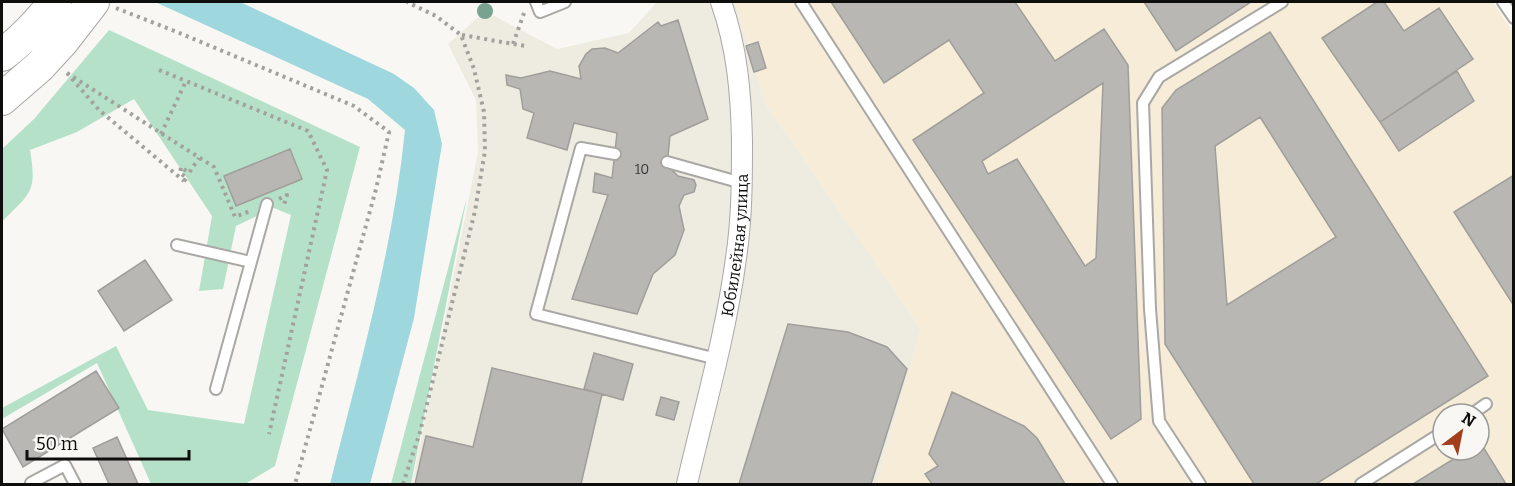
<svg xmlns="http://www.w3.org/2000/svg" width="1515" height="486" font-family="Bitter,serif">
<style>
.built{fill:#eeece1}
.education{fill:#f6ecd7;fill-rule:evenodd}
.green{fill:#b6e1c9}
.water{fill:#9fd7de}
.building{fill:#b8b7b4;stroke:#9f9e9a;stroke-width:1.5;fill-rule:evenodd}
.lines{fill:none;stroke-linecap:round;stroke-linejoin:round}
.lane-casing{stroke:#a9a8a5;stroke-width:14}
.street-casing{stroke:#a9a8a5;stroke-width:22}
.primary-casing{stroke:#a9a8a5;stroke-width:34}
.path{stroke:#a2a19e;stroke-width:4;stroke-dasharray:3 4.5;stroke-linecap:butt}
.lane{stroke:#fff;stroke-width:10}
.street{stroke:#fff;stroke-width:20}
.primary{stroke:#fff;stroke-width:32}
.tree{fill:#79a290}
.labels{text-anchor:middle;stroke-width:5;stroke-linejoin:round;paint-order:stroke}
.number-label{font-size:14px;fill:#383837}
.street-label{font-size:16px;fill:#0e0e0d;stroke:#f8f7f3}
</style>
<rect width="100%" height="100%" fill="#f8f7f3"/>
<path class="built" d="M657 2H735L767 106 921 329 876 484H412L478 152 476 100 448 44 485 11 557 49 629 33Z"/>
<path class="education" d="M735 2H1493L1514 34 1513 484H876L921 329 767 106ZM1443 414H1479V450H1443Z"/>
<path class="green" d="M109 30 360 147 275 466 245 484H151L97 363 2 419V408L116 346 148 410 244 424 291 215 274 208 236 226 223 289 199 291 212 216 134 99 77 132 30 150C37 193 31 192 2 222V149L34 119Z
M467 197 411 484H391Z"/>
<path class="water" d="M155 2H240L394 74 414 88 434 110 442 144 414 318 370 484H330C359 368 393 250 405 130L368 99Z"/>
<path class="building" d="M831 2H1015L1055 61 1104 29 1128 65 1141 419 1111 439 913 140 984 93 949 40 884 83ZM1103 83 1096 258 1085 266 1017 159 988 174 982 161Z
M1144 2H1251L1176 51Z
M1377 2H1384L1404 31 1439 8 1473 59 1380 122 1322 38Z
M678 20 708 119 670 136 667 165 678 176 694 180 696 185 694 192 684 195 679 206 684 230 675 255 653 274 637 314 572 299 608 195 593 192 595 173 612 178 617 133 574 123 567 150 527 138 534 113 523 109 520 89 507 85 506 75 521 78 550 71 581 79 579 66 586 54 592 49 605 48 618 53 658 22 661 26Z
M1270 32 1488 376 1316 484H1254L1165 344 1162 108 1176 90ZM1260 117 1336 237 1227 305 1215 146Z
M758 42 766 68 754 72 746 46Z
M1457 71 1474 101 1399 151 1380 122Z
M290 149 302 179 236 206 224 176Z
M1514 175V306L1454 212Z
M145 260 172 300 124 331 98 291Z
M788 324 848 332 887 347 907 369 871 484H739Z
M594 353 633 364 623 400 584 389Z
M492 368 602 394 581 484H415L426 436 473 447Z
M96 371 119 408 23 467 2 429Z
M952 392 1024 426 1037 438 1065 484H932L925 474 938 466 929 454Z
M661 397 679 402 674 420 656 415Z
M117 437 138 484H109L93 448Z
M1480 442 1506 484H1413L1468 450H1479Z"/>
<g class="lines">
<g class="lane-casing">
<path id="lane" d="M536 2 540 12 565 2
M801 2 1112 484
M1503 2 1514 18
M615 154 581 148 536 314 717 359
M667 162 742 183
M177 245 251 262 216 389
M251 262 267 204
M1472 414 1486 404
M31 483 65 465 75 484
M1200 484 1159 421 1150 309 1143 103 1159 77 1282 2
M1361 484 1443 432"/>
</g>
<g class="street-casing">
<g id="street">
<path id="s1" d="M687 484C704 410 726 334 736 258 742 219 742 179 742 140 741 93 737 47 721 2"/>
</g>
</g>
<g class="primary-casing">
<path id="primary" d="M2 55C23 40 39 22 55 2
M2 99 39 67 62 42 93 2"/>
</g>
<path class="path" d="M116 8 177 32 354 106 389 132 376 189 295 484
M462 35 525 46
M513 44 524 13
M159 70 186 81
M67 73 214 167 235 217 250 211
M67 73 99 110 184 181
M161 134 186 81 308 131 327 170 269 434
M184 181 187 178 180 173 181 167 189 173 199 158
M279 199 287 195 284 205
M403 484 420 432 475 211 485 151 484 112 474 69 461 35 436 16 407 2"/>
<use href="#lane" class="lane"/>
<use href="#street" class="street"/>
<use href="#primary" class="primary"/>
</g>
<circle class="tree" cx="485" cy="11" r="8"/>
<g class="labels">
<g class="number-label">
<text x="642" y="174">10</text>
</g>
<g class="street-label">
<text dy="6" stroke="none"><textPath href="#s1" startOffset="244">Юбилейная улица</textPath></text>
</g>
</g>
<rect width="1515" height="486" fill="none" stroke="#0e0e0d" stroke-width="6"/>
<g transform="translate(1461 432) rotate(32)"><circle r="28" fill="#f8f7f3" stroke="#9a9a97" stroke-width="1.5"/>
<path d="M0-4.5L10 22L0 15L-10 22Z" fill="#a43d1b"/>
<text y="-9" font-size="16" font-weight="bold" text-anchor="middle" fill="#0e0e0d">N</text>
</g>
<path d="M27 450v9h162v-9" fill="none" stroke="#0e0e0d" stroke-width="3"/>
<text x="36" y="450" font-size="18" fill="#0e0e0d" stroke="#f8f7f3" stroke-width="4.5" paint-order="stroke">50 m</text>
</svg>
